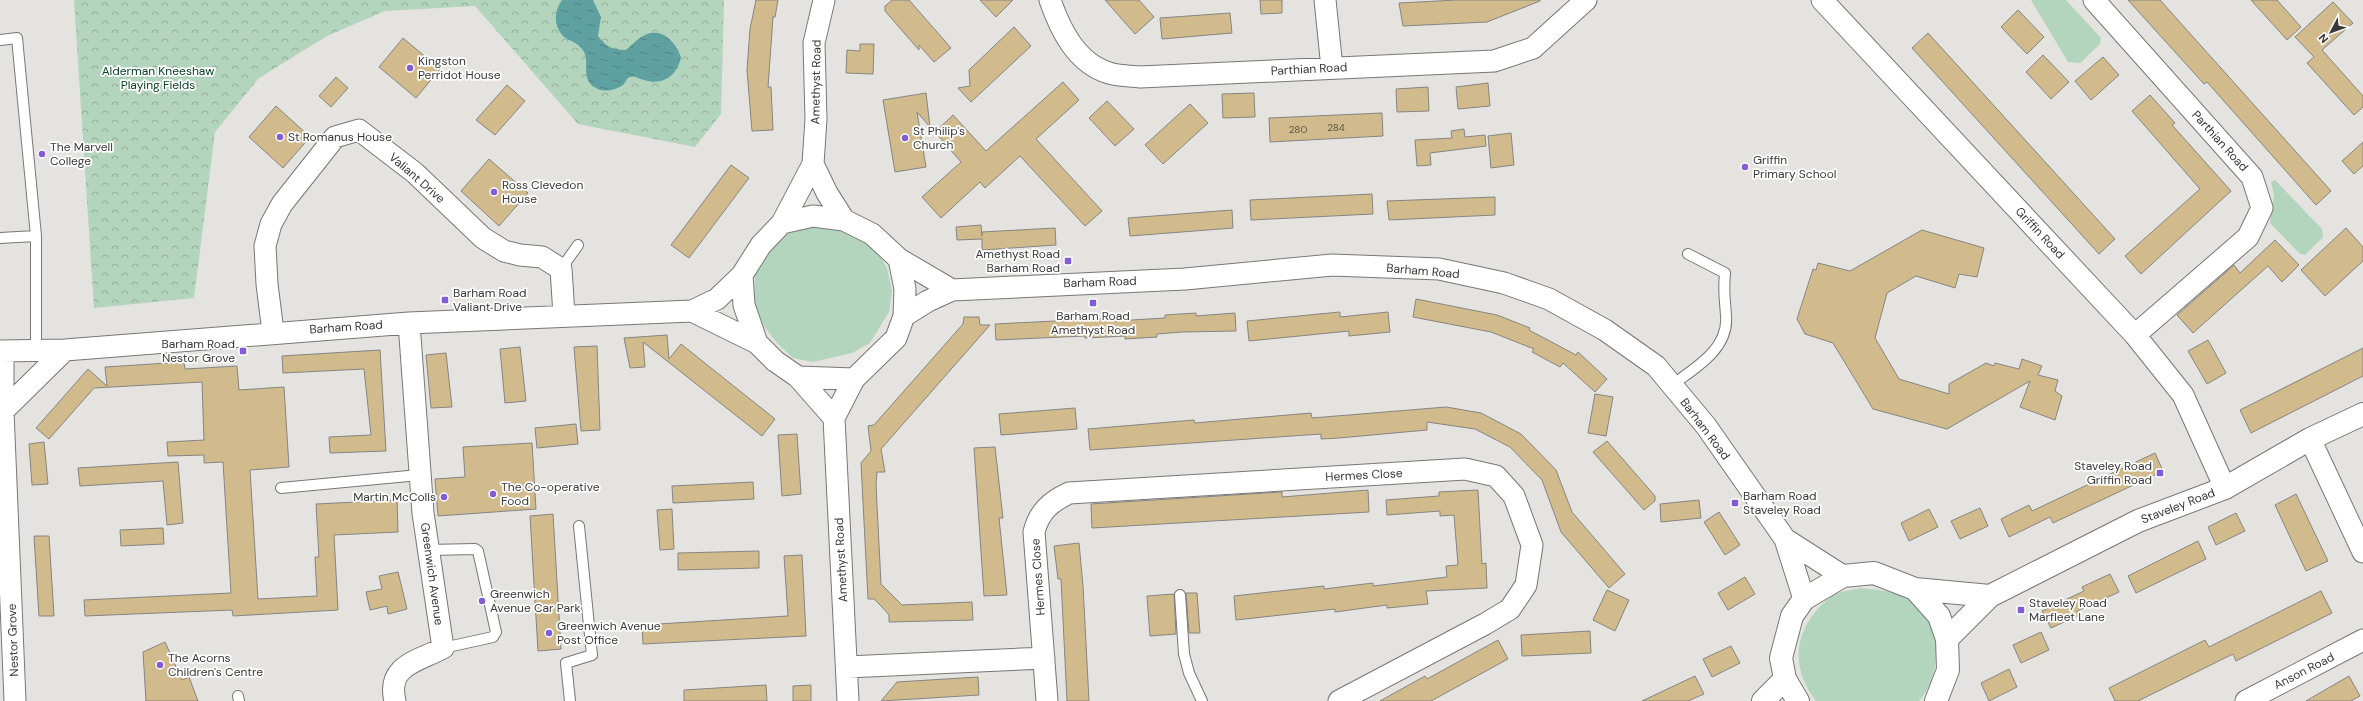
<svg xmlns="http://www.w3.org/2000/svg" width="2363" height="701" font-family="'DM Sans',sans-serif">
<style>
.green{fill:#b3d4bd}
.forest{fill:url(#forest-crowns)}
.water{fill:url(#water-ripples)}
.building{fill:#d1bb8c;stroke:#868582}
.lines{fill:none;stroke-linecap:round;stroke-linejoin:round}
.lane-casing{stroke:#787775;stroke-width:12}
.street-casing{stroke:#787775;stroke-width:23}
.secondary-casing{stroke:#787775;stroke-width:24}
.lane{stroke:#fff;stroke-width:10}
.street{stroke:#fff;stroke-width:21}
.secondary{stroke:#fff;stroke-width:22}
.poi-dot{fill:#815cd6;stroke:#fff;stroke-width:1.5}
.labels{text-anchor:middle;stroke-width:3.5;stroke-linejoin:round;paint-order:stroke}
.number-label{font-size:10px;fill:#5f594c}
.poi-label{font-size:12px;fill:#393837;stroke:#fff;text-anchor:start}
.street-label{font-size:12px;fill:#393837;stroke:#fff}
.park-label{font-size:12px;fill:#094224;stroke:#fff}
</style>
<defs>
<pattern id="forest-crowns" width="20" height="18" patternUnits="userSpaceOnUse"><rect width="20" height="18" fill="#b3d4bd"/><path d="M2 6a3 3 0 1 1 6 0M12 15a3 3 0 1 1 6 0" fill="none" stroke="#93ad9a"/></pattern>
<pattern id="water-ripples" width="26" height="14" patternUnits="userSpaceOnUse"><rect width="26" height="14" fill="#5fa0a1"/><path d="M2 4q2-2 4 0t4 0M15 11q2-2 4 0t4 0" fill="none" stroke="#4f8384"/></pattern>
</defs>
<rect width="100%" height="100%" fill="#e5e3e0"/>
<path class="green" d="M2031 0H2066L2101 38 2100 44 2080 63 2068 62Z
M2275 180 2322 229 2323 237 2305 255 2300 254 2270 223 2274 195 2271 182Z
M815 225 837 226 856 233 876 250 887 268 892 291 889 312 870 343 852 353 813 362 793 358 778 344 763 325 754 300 755 272 776 240 794 231Z
M1860 588C1881 590 1904 592 1919 608 1942 632 1941 677 1919 701H1816C1794 672 1792 641 1815 612 1821 605 1831 595 1839 593 1845 590 1853 590 1860 588Z"/>
<path class="forest" d="M74 0H724L721 114 695 147 578 124 475 6 385 11 327 36 259 78 215 132 194 298 94 308Z"/>
<path class="water" d="M562 0H593L601 17 598 36C606 47 613 50 626 50 631 46 637 39 643 36 661 26 675 41 681 57 677 76 663 86 644 80 639 79 635 75 630 77 627 78 626 81 624 84 617 90 604 93 596 88 580 79 590 65 584 52 579 42 570 42 563 36 553 25 554 11 562 0Z"/>
<path class="building" d="M756 0H778L775 17H773L768 87H771L773 130 752 131 747 70 750 29Z
M892 0H909L951 48 934 62 919 45V50L885 11V6Z
M980 0H1013L996 17Z
M1105 0H1139L1154 17 1135 34Z
M1260 0H1282V13L1261 14Z
M1456 0H1540V1L1487 22 1403 26 1399 3Z
M2128 0H2160L2331 191 2316 205 2207 82 2204 84Z
M2251 0H2277L2301 27 2287 40Z
M2333 2 2353 23 2322 50 2363 96V107L2354 115 2307 63 2314 57 2295 37Z
M2018 10 2044 37 2027 54 2001 27Z
M1230 13 1232 33 1162 39 1160 18Z
M1014 27 1031 46 971 102 958 88 970 86 969 70Z
M1928 33 2115 239 2099 254 1912 48Z
M403 38 440 69 416 98 379 67Z
M860 44H874L873 74 846 73 847 50 860 51Z
M2043 55 2069 82 2051 99 2026 72Z
M2103 57 2119 75 2091 100 2075 81Z
M336 77 348 88 331 107 319 96Z
M1063 82 1079 100 1036 139 1102 211 1085 226 1020 156 985 188 980 182 941 218 922 197 961 162 935 132 953 115 986 151Z
M1488 83 1490 106 1458 109 1456 87Z
M507 85 525 101 495 135 476 120Z
M1428 87 1429 111 1397 112 1396 89Z
M926 93 930 127 917 112 926 167 895 172 883 100Z
M1254 93 1255 117 1223 118 1222 94Z
M2150 95 2175 123 2172 125 2231 191 2141 274 2125 256 2200 189 2132 111Z
M1107 101 1134 129 1115 146 1089 118Z
M1190 104 1208 123 1163 164 1145 145Z
M276 106 310 137 283 168 249 137Z
M1382 113 1383 136 1270 142 1269 118Z
M1464 129 1465 137 1485 135 1486 146 1430 153 1431 165 1417 166 1415 140 1452 138 1451 131Z
M1511 133 1514 165 1491 168 1488 136Z
M2363 142V166L2354 174 2342 161Z
M489 159 528 193 499 226 461 191Z
M731 165 749 178 689 258 671 245Z
M1372 194 1373 214 1251 220 1250 200Z
M1495 197V215L1389 220 1387 201Z
M1232 210 1233 228 1130 236 1128 218Z
M981 225 982 236V232L1055 228 1056 245 982 250V239L957 240 956 227Z
M2346 228 2363 247V261L2325 296 2301 270Z
M1922 230 1984 248 1977 277 1959 274 1955 288 1916 276 1887 293 1875 338 1899 379 1949 394V384L1986 363 1994 366 1995 363 2019 369 2022 359 2042 366 2038 375 2058 380 2055 391 2062 396 2055 420 2020 407 2030 381 1947 429 1873 409 1833 343 1805 334 1797 319 1813 269 1816 270 1818 263 1850 271Z
M2275 240 2299 265 2282 282 2268 266 2193 333 2177 315 2234 265 2240 273Z
M1416 299 1497 315 1530 328 1529 330 1576 355 1578 352 1607 379 1595 392 1563 363 1560 367 1532 352 1534 349 1491 332 1413 317Z
M1340 312V317L1388 312 1390 332 1349 336V331L1249 341 1247 321Z
M1196 313V316L1235 313 1236 331 1182 332 1157 334V337L1125 339V336L1085 338V336L996 340 995 324 1115 318V321L1165 318V315Z
M964 317H979L980 325H990L881 449 885 472H877L876 485 881 584 902 605 972 602 973 620 889 622V615L882 607 874 599H868L861 463 871 451 868 426 874 425 963 324Z
M667 335 669 359 681 344 775 419 762 436 643 342 645 367 630 368 624 338Z
M2208 340 2226 373 2207 384 2188 351Z
M597 346 600 430 581 431 574 347Z
M520 347 526 401 505 403 500 349Z
M2363 348V376L2251 433 2240 410Z
M380 350 386 451 330 453 329 437 371 435 364 369 283 373 282 356Z
M446 353 452 407 431 408 426 355Z
M184 362 185 369 237 366 239 390 284 387 289 467 250 470 258 599 317 596 315 557H319L316 504 397 500 398 532 334 535 338 610 233 616 232 610 85 616 84 600 231 593 223 462 204 463V455L168 456 167 442 204 440 202 382 94 388 49 439 36 428 88 369 107 386 105 367Z
M1595 394 1613 397 1606 436 1588 433Z
M1446 407 1481 413 1521 434 1556 470 1572 512 1625 574 1609 588 1561 532 1542 480 1510 447 1475 429 1427 422V430L1339 438 1321 439V434L1090 450 1088 429 1194 420 1195 423 1311 413 1312 418Z
M1075 408 1077 429 1001 435 999 414Z
M576 424 578 444 537 448 535 428Z
M797 434 801 494 782 496 778 435Z
M1607 441 1655 496V501L1644 510 1593 452Z
M44 442 48 484 32 485 29 444Z
M532 443 536 509 438 516 435 479 465 477 463 447Z
M995 447 1003 518H999L1007 595 984 596 974 448Z
M2155 453 2163 471 2053 523 2050 517 2009 537 2001 519 2029 505 2032 511Z
M178 462 183 523 167 525 163 481 80 486 78 468Z
M753 482 754 499 673 503 672 486Z
M1368 490 1369 512 1092 528 1091 504 1282 492V497Z
M1478 490 1482 564 1486 563 1487 588 1426 591 1428 604 1387 608V605L1335 612V609L1236 620 1234 596 1324 586V589L1373 583V586L1447 577 1446 566 1458 565 1454 515 1440 516V511L1387 515 1386 500 1439 496V492Z
M2296 494 2328 561 2306 571 2275 505Z
M1699 500 1701 518 1661 522 1660 504Z
M1980 508 1988 526 1960 539 1951 521Z
M672 509 674 549 660 550 657 510Z
M1929 509 1938 527 1909 541 1901 523Z
M1719 512 1740 545 1725 555 1704 522Z
M2236 513 2245 531 2216 545 2208 527Z
M553 514 561 649 538 651 530 516Z
M163 528 164 544 121 546 120 530Z
M34 536H49L54 616H39Z
M2198 541 2206 559 2136 593 2128 576Z
M1079 543 1083 586 1089 701H1067L1061 579H1058L1054 546Z
M759 551V568L678 570V553Z
M802 555 806 636 643 644 642 625 788 616 784 556Z
M398 572 407 609 388 614 387 606 370 610 366 592 382 589 379 576Z
M2110 574 2119 592 2077 611 2079 615 2051 628 2042 611 2084 591 2082 587Z
M1745 577 1755 594 1728 610 1718 593Z
M1607 590 1629 600 1615 631 1593 620Z
M2321 591 2332 613 2236 661 2233 654 2138 701H2115L2109 688 2205 640 2209 647Z
M1186 593H1197L1200 633H1189Z
M1174 594 1176 634 1150 636 1147 596Z
M1590 631 1591 653 1522 656 1521 635Z
M2041 632 2049 650 2021 663 2013 645Z
M1498 640 1508 659 1431 701H1380L1425 676 1427 679Z
M165 642 182 680 189 677 198 701H146L143 652Z
M1731 646 1740 663 1712 677 1703 659Z
M2009 669 2017 687 1989 701 1981 683Z
M1695 676 1704 694 1688 701H1642Z
M2349 676 2360 696 2351 701H2306Z
M978 677 979 695 881 701 897 682Z
M766 685 767 701H684V690Z
M811 685V701H793V686Z"/>
<g class="lines">
<g class="lane-casing">
<path id="lane" d="M0 40 17 38 36 236V350
M0 238 36 236
M561 269 578 245
M1672 385C1695 368 1729 349 1726 316 1725 298 1723 292 1725 273L1688 254
M281 488 419 475
M428 550 475 549 478 551 496 632 493 637 443 648
M1180 595 1184 654 1189 673 1202 701
M238 696 239 701
M570 701 566 663 592 655 579 526"/>
</g>
<g class="street-casing">
<path id="street" d="M1050 0C1060 29 1076 63 1109 73 1119 76 1130 76 1140 77L1494 61 1533 48 1586 0
M1325 0 1332 68
M1822 0 2135 335 2183 395 2225 488
M2094 0 2252 177 2262 208 2248 237 2135 335
M813 164 827 193 844 220
M782 223 813 164 816 119 814 43 824 0
M899 259 952 290
M692 311 757 343
M904 316 928 301 952 290 1185 279 1332 265 1439 269 1504 283 1549 299 1605 330 1656 366 1706 426 1785 539 1804 599
M273 332 267 284 265 246 271 224 282 204 335 137 359 130 415 173 483 238 504 251 520 255 542 257 561 269 564 315
M0 351 65 350 409 323 692 311 717 299 742 275
M3 351V411L15 701
M798 377 834 418
M3 411 65 350
M2310 439 2363 552
M1785 539 1843 576
M847 667 1044 658
M395 701C386 665 419 661 443 648L423 513 409 323
M848 701 834 418 854 379 896 338 904 316 905 289 899 259 872 234 844 220 813 216 782 223 761 245 742 275 744 305 757 343 775 361 798 377 854 379
M1047 701 1034 532C1039 512 1050 502 1069 493L1465 469 1496 476 1514 496 1532 545 1526 585 1510 609 1485 624 1339 701
M2246 701 2363 640"/>
</g>
<g class="secondary-casing">
<path id="secondary" d="M1915 589 1990 596
M1947 639 1990 596 2138 521 2225 488 2310 439 2363 414
M1763 701 1785 679
M1798 701 1785 679 1781 658 1792 616 1804 599 1843 576 1874 573 1915 589 1939 616 1947 639 1948 670 1936 701"/>
</g>
<use href="#lane" class="lane"/>
<use href="#street" class="street"/>
<use href="#secondary" class="secondary"/>
</g>
<g class="poi-dot">
<circle cx="410" cy="68" r="4"/>
<circle cx="280" cy="137" r="4"/>
<circle cx="905" cy="138" r="4"/>
<circle cx="42" cy="154" r="4"/>
<circle cx="1745" cy="167" r="4"/>
<circle cx="494" cy="192" r="4"/>
<rect x="1064" y="257" width="8" height="8" rx="2"/>
<rect x="441" y="296" width="8" height="8" rx="2"/>
<rect x="1089" y="299" width="8" height="8" rx="2"/>
<rect x="239" y="347" width="8" height="8" rx="2"/>
<rect x="2156" y="469" width="8" height="8" rx="2"/>
<circle cx="493" cy="494" r="4"/>
<circle cx="444" cy="497" r="4"/>
<rect x="1731" y="499" width="8" height="8" rx="2"/>
<circle cx="482" cy="601" r="4"/>
<rect x="2017" y="606" width="8" height="8" rx="2"/>
<circle cx="549" cy="633" r="4"/>
<circle cx="160" cy="665" r="4"/>
</g>
<g class="labels">
<g class="number-label">
<text x="1336" y="131">284</text>
<text x="1298" y="133">280</text>
</g>
<g class="poi-label">
<text x="418" y="65">Kingston<tspan x="418" dy="14">Perridot House</tspan></text>
<text x="913" y="135">St Philip's<tspan x="913" dy="14">Church</tspan></text>
<text x="288" y="141">St Romanus House</text>
<text x="50" y="151">The Marvell<tspan x="50" dy="14">College</tspan></text>
<text x="1753" y="164">Griffin<tspan x="1753" dy="14">Primary School</tspan></text>
<text x="502" y="189">Ross Clevedon<tspan x="502" dy="14">House</tspan></text>
<text x="1060" y="258" text-anchor="end">Amethyst Road<tspan x="1060" dy="14">Barham Road</tspan></text>
<text x="453" y="297">Barham Road<tspan x="453" dy="14">Valiant Drive</tspan></text>
<text x="1093" y="320" text-anchor="middle">Barham Road<tspan x="1093" dy="14">Amethyst Road</tspan></text>
<text x="235" y="348" text-anchor="end">Barham Road<tspan x="235" dy="14">Nestor Grove</tspan></text>
<text x="2152" y="470" text-anchor="end">Staveley Road<tspan x="2152" dy="14">Griffin Road</tspan></text>
<text x="501" y="491">The Co-operative<tspan x="501" dy="14">Food</tspan></text>
<text x="1743" y="500">Barham Road<tspan x="1743" dy="14">Staveley Road</tspan></text>
<text x="436" y="501" text-anchor="end">Martin McColls</text>
<text x="490" y="598">Greenwich<tspan x="490" dy="14">Avenue Car Park</tspan></text>
<text x="2029" y="607">Staveley Road<tspan x="2029" dy="14">Marfleet Lane</tspan></text>
<text x="557" y="630">Greenwich Avenue<tspan x="557" dy="14">Post Office</tspan></text>
<text x="168" y="662">The Acorns<tspan x="168" dy="14">Children's Centre</tspan></text>
</g>
<g class="street-label">
<text transform="translate(1309 69) rotate(-3)" y="4">Parthian Road</text>
<text transform="translate(816 82) rotate(-89)" y="4">Amethyst Road</text>
<text transform="translate(2220 141) rotate(48)" y="4">Parthian Road</text>
<text transform="translate(417 178) rotate(41)" y="4">Valiant Drive</text>
<text transform="translate(2040 233) rotate(47)" y="4">Griffin Road</text>
<text transform="translate(1423 271) rotate(5)" y="4">Barham Road</text>
<text transform="translate(1100 282) rotate(-2)" y="4">Barham Road</text>
<text transform="translate(346 327) rotate(-4)" y="4">Barham Road</text>
<text transform="translate(1705 429) rotate(53)" y="4">Barham Road</text>
<text transform="translate(1364 475) rotate(-3)" y="4">Hermes Close</text>
<text transform="translate(2178 506) rotate(-21)" y="4">Staveley Road</text>
<text transform="translate(841 560) rotate(-93)" y="4">Amethyst Road</text>
<text transform="translate(432 574) rotate(82)" y="4">Greenwich Avenue</text>
<text transform="translate(1038 577) rotate(-94)" y="4">Hermes Close</text>
<text transform="translate(13 640) rotate(-92)" y="4">Nestor Grove</text>
<text transform="translate(2304 671) rotate(-27)" y="4">Anson Road</text>
</g>
<g class="park-label">
<text x="158" y="75">Alderman Kneeshaw<tspan x="158" dy="14">Playing Fields</tspan></text>
</g>
</g>
<g transform="translate(2331 32) rotate(229)" stroke="#ffffff" stroke-width="3" paint-order="stroke">
<path d="M0-3L7 15L0 10L-7 15Z" fill="#393837"/>
<text y="-6" font-size="11" font-weight="bold" text-anchor="middle" fill="#393837">N</text>
</g>
</svg>
